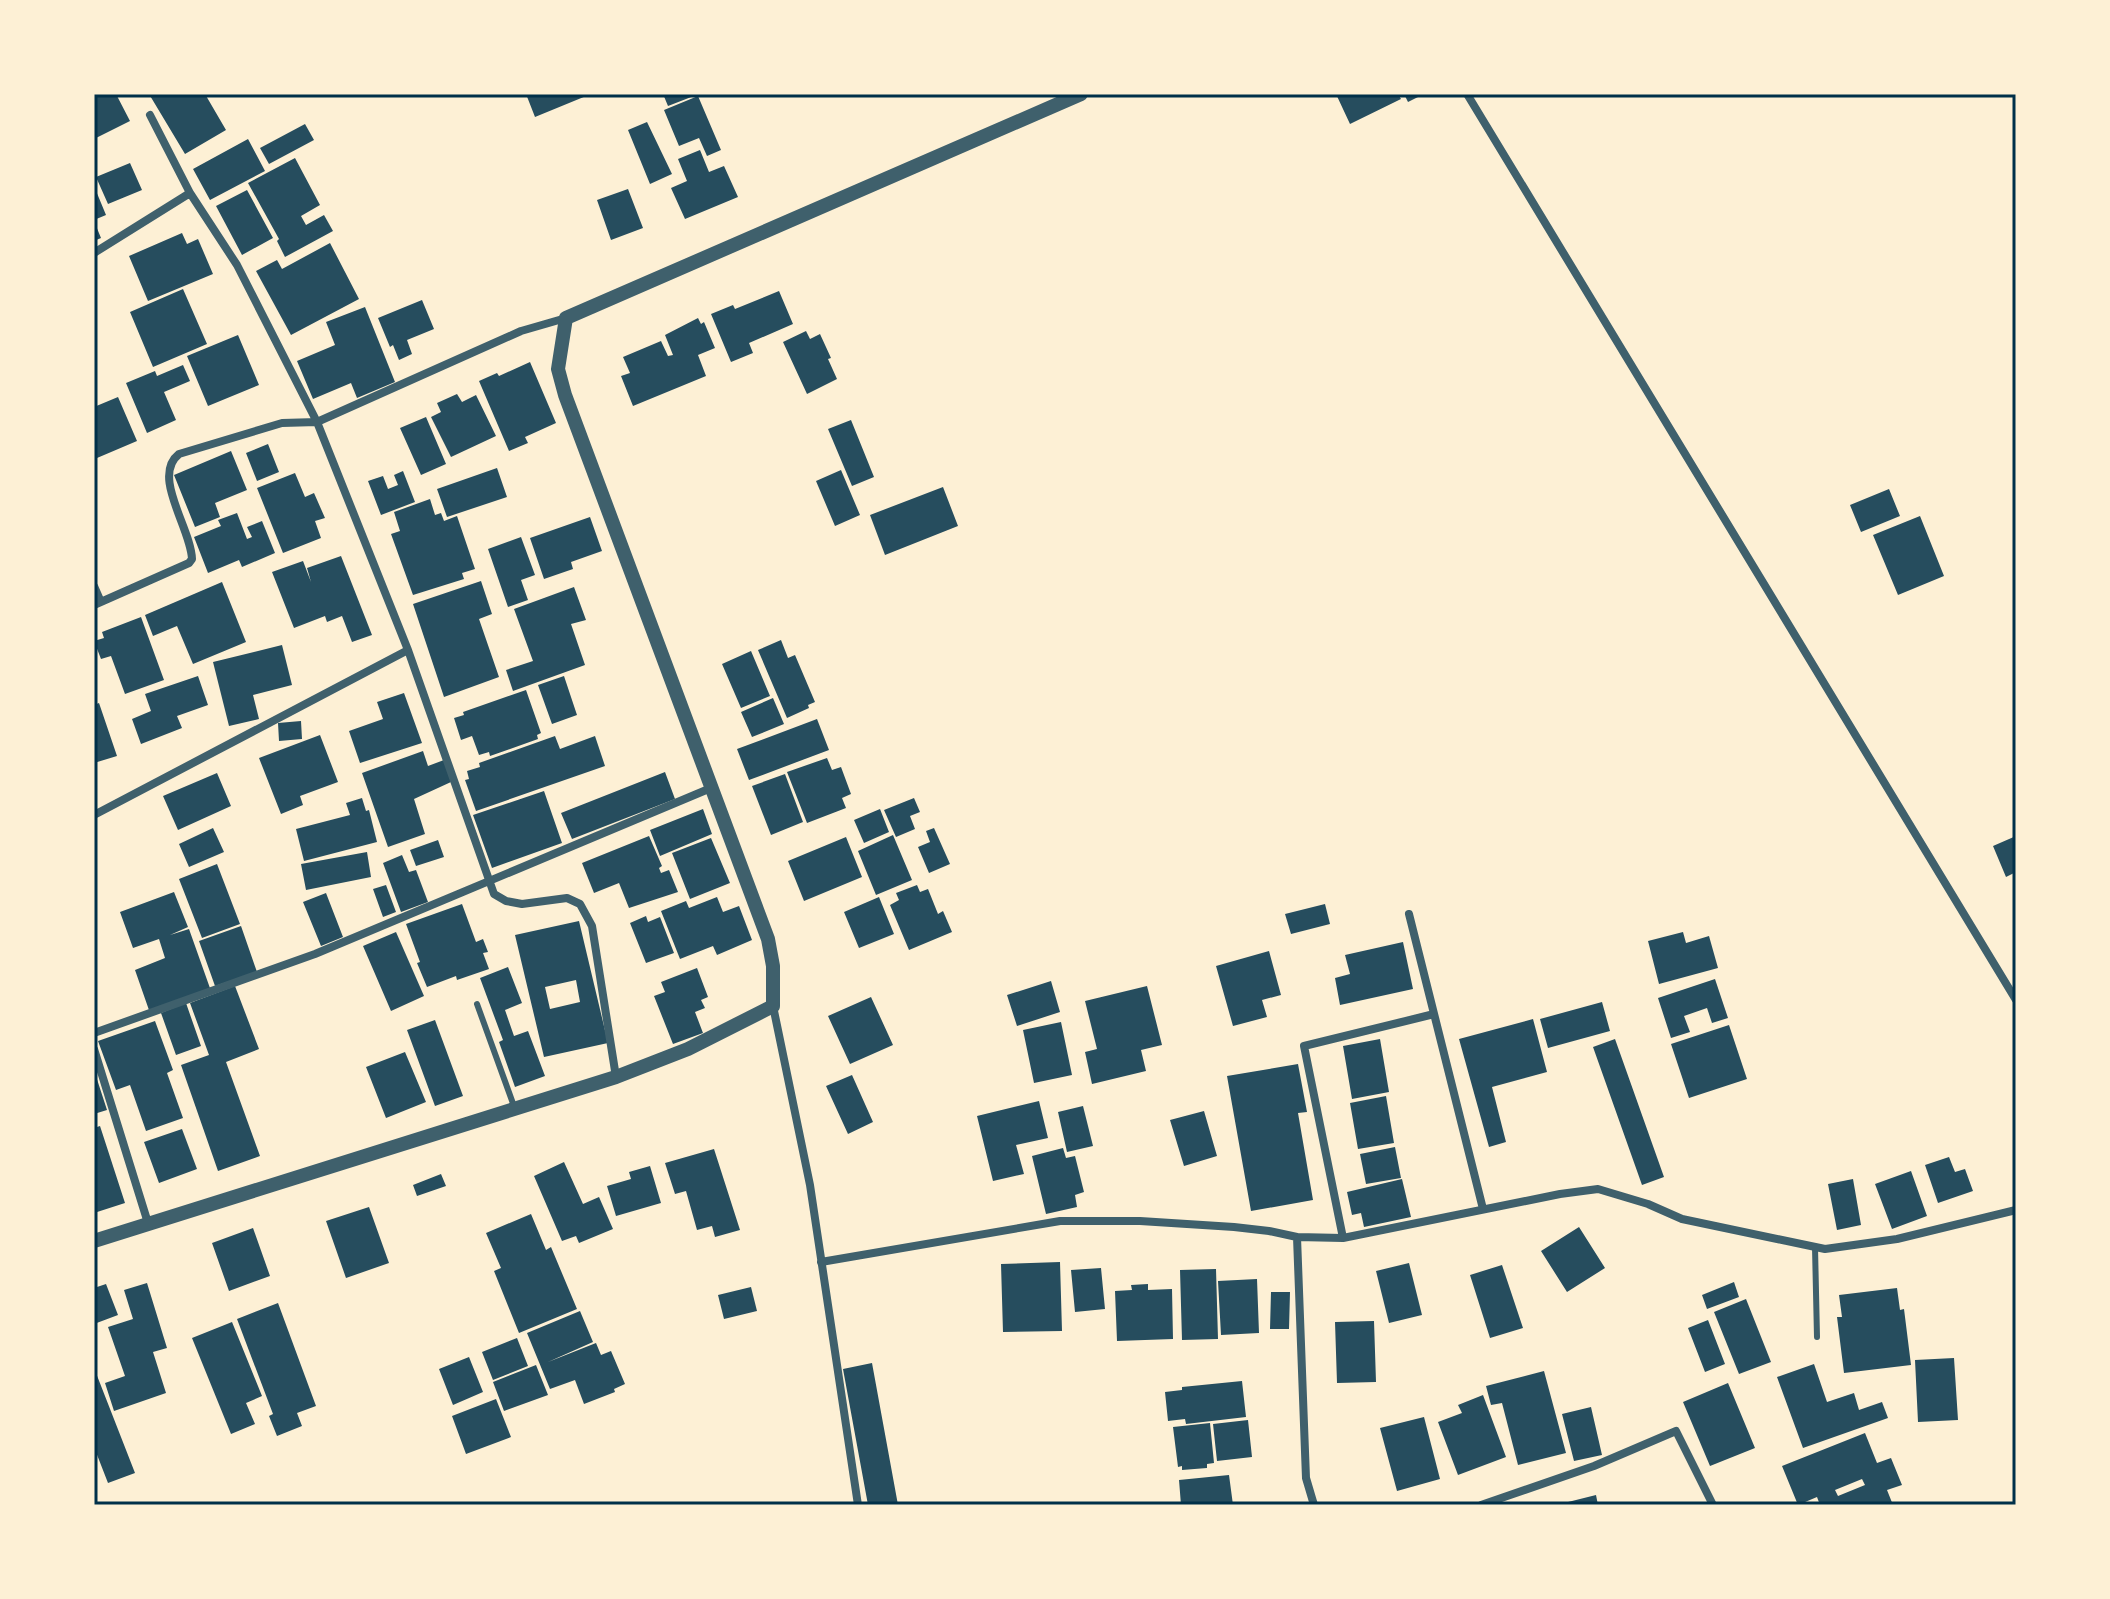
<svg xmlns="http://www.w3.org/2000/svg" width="2110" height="1599" font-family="'Alegreya Sans',sans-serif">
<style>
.building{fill:#264d5e;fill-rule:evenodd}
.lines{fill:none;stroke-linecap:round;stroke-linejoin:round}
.service{stroke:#3f606c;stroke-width:6}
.minor{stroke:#3f606c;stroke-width:8}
.tertiary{stroke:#3f606c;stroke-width:14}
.neatline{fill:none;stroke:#003049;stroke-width:3}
</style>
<rect width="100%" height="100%" fill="#fdf0d5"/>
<path class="building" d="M101 94H116L130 121 94 139V98Z
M149 94H205L226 130 185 154Z
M526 94H591L535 117Z
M663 94H699L668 106Z
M1336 94H1398L1401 99 1350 124Z
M1404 94H1424L1408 102Z
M698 96 721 150 707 156 699 138 679 146 664 110Z
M647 122 672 174 650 184 628 130Z
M305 124 314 140 269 164 260 148Z
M248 139 265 171 210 200 193 169Z
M700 150 709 172 724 166 738 197 685 219 671 188 687 181 678 159Z
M295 158 320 205 301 216 306 225 324 215 333 231 285 257 277 241 279 239 248 183Z
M130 163 142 190 108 204 96 177Z
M94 186 106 215 94 220Z
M628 189 643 228 611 240 597 200Z
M247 190 273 238 242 255 216 206Z
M94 221 101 238 94 241Z
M182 233 187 244 198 239 213 274 148 301 129 256Z
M330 243 359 299 291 335 256 271 277 260 282 269Z
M183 289 207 344 153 367 130 312Z
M779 291 793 324 749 343 753 353 731 362 711 314 733 305 735 309Z
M422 300 434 329 407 340 412 354 399 360 393 345 390 347 378 318Z
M365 307 395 382 357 398 351 383 313 399 297 361 335 345 326 322Z
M698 318 701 324 704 322 715 348 698 355 706 376 633 406 621 376 630 373 623 357 661 341 668 356 673 355 665 335Z
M806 331 810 339 820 334 831 358 828 359 837 379 807 394 783 342Z
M238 335 259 385 208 406 187 356Z
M530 362 556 423 525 437 528 443 509 451 479 381 497 373 499 376Z
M183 365 190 381 164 392 176 420 147 433 126 383 155 371 157 376Z
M457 394 462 402 476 395 496 436 451 457 431 417 441 412 437 403Z
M118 397 137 441 97 458 94 451V407Z
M426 417 446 464 421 475 400 428Z
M851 420 874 477 852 486 828 429Z
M268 444 279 472 257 481 246 453Z
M231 451 247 490 215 503 220 517 195 527 174 475Z
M497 468 507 497 447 517 437 489Z
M841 470 860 515 835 526 816 481Z
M403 471 415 502 381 515 368 481 383 476 388 489 398 485 394 475Z
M295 473 305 497 314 493 325 518 315 521 321 538 283 553 257 488Z
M943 487 958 526 885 555 870 515Z
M1889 489 1900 516 1861 532 1850 505Z
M430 499 435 515 441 513 444 521 457 516 475 569 462 573 464 579 413 595 391 534 400 531 394 512Z
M237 513 247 539 252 537 247 527 262 521 275 553 242 567 239 560 208 573 194 537 221 526 218 520Z
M1920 516 1944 576 1898 595 1873 535Z
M590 517 602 551 571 562 573 569 544 579 530 538Z
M521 537 535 575 521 580 528 600 508 607 488 549Z
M341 556 372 635 352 642 342 616 327 622 325 616 294 628 272 572 303 561 311 582 307 568Z
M481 581 492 614 479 619 499 677 444 697 413 604Z
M222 582 246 642 193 664 177 626 153 636 145 615Z
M574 587 586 620 571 624 585 665 513 691 506 670 533 661 514 609Z
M141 617 164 680 125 694 111 656 101 659 94 641 104 638 102 632Z
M781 640 788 658 795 655 815 702 808 705 809 708 787 718 758 650Z
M282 645 292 685 253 695 259 719 229 726 213 662Z
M751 651 770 696 741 708 722 664Z
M198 676 208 705 177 716 182 728 141 744 132 719 151 711 145 694Z
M564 676 577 715 552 724 538 685Z
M526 690 541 733 537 735 538 739 490 756 489 752 479 755 472 736 461 740 454 718 464 715 463 712Z
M404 693 422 743 360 763 349 731 383 719 377 702Z
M773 698 784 724 752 737 741 712Z
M99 703 117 756 94 763V705Z
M817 719 829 750 749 780 737 749Z
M301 721 302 739 279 741 278 723Z
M320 735 338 782 300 796 303 805 281 814 259 758Z
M555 736 560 749 595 736 605 766 476 811 465 780 469 779 467 771 480 767 479 763Z
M423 751 428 766 444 760 451 782 414 799 425 834 388 847 362 773Z
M827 758 832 770 841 767 851 794 842 798 846 808 807 823 787 772Z
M665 772 675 799 572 839 561 813Z
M217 773 231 806 178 830 163 796Z
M785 774 803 822 771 835 752 786Z
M544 791 562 843 492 868 473 815Z
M362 798 366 811 369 810 377 842 304 861 296 829 350 815 346 803Z
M914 798 920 812 910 816 915 829 896 837 884 810Z
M703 809 712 834 660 856 650 830Z
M880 809 889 832 864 843 854 820Z
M213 828 224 852 189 867 179 844Z
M934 828 950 864 929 873 918 847 930 842 926 831Z
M893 835 912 880 876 895 858 851Z
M649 836 662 866 659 868 661 873 669 870 678 892 629 908 619 883 594 893 582 863Z
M2016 836V872L2006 877 1993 846Z
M846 837 862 877 804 901 788 861Z
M711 838 730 883 690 899 672 853Z
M438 840 444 857 416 866 410 850Z
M367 852 371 877 306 890 301 864Z
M402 855 409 872 416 870 428 902 401 912 383 863Z
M217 864 240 924 202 938 179 879Z
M386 885 396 912 383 917 373 889Z
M917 885 920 892 928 889 938 914 943 911 952 932 909 950 890 905 899 900 896 893Z
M174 892 188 927 170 935 189 929 211 991 150 1013 135 970 165 958 159 939 133 948 120 912Z
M326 893 343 937 321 946 303 902Z
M717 897 723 912 739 906 752 940 717 955 713 946 680 959 661 911 686 901 689 908Z
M879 897 894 934 859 948 844 912Z
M462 904 476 942 483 939 488 952 483 953 489 969 457 980 456 976 427 987 417 963 420 962 406 924Z
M1325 904 1330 924 1291 934 1285 914Z
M646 916 648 922 660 917 674 953 646 963 630 923Z
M579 921 608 1043 544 1057 515 935ZM576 980 580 1002 550 1009 545 987Z
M241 926 257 972 215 986 199 941Z
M396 932 424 996 391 1011 363 946Z
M1683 932 1686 943 1709 936 1718 968 1659 984 1648 941Z
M1403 942 1413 989 1340 1005 1335 978 1350 974 1345 955Z
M1269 951 1281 995 1262 1000 1267 1017 1233 1026 1216 966Z
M508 967 522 1003 505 1010 514 1036 528 1031 545 1076 515 1087 499 1042 503 1040 480 978Z
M697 968 708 997 701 1000 705 1008 695 1012 703 1033 673 1044 654 996 665 992 661 982Z
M1715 979 1728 1018 1712 1023 1707 1008 1684 1016 1690 1032 1671 1038 1658 998Z
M1051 981 1060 1012 1017 1026 1007 995Z
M235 986 259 1049 226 1062 260 1156 218 1171 181 1065 209 1055 190 1003Z
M1147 986 1162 1045 1141 1050 1146 1071 1092 1084 1085 1052 1097 1049 1085 1001Z
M871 997 893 1045 850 1064 828 1016Z
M1602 1002 1610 1031 1548 1048 1540 1019Z
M186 1003 201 1046 176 1055 161 1013Z
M1533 1019 1547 1072 1492 1087 1506 1142 1489 1147 1459 1039Z
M435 1020 463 1096 435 1106 407 1030Z
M155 1021 173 1070 167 1073 183 1118 146 1131 130 1085 116 1090 98 1041Z
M1061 1022 1072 1075 1034 1083 1023 1030Z
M1729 1025 1747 1079 1689 1098 1671 1044Z
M1380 1039 1389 1092 1352 1099 1343 1046Z
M1615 1039 1664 1177 1642 1185 1593 1047Z
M405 1052 426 1102 386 1118 366 1067Z
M1298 1064 1307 1112 1298 1113 1313 1200 1251 1211 1227 1076Z
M94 1070 107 1110 94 1114Z
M852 1075 873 1122 848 1134 826 1086Z
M1386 1096 1394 1143 1358 1149 1350 1103Z
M1039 1101 1048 1138 1016 1145 1024 1174 993 1181 977 1116Z
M1083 1106 1093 1146 1067 1152 1058 1112Z
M1204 1111 1217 1156 1184 1166 1170 1120Z
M100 1126 125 1203 94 1213V1128Z
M182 1129 197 1169 159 1183 144 1142Z
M1395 1147 1401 1178 1366 1184 1360 1154Z
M1063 1148 1066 1158 1075 1156 1084 1192 1075 1195 1077 1207 1046 1214 1032 1156Z
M714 1149 740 1230 715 1237 712 1226 697 1230 686 1191 675 1194 665 1163Z
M1949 1157 1955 1172 1965 1169 1973 1191 1938 1203 1925 1165Z
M564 1162 583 1204 599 1197 613 1229 579 1243 576 1236 562 1241 534 1176Z
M650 1166 661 1203 616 1216 607 1186 631 1179 629 1172Z
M1911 1171 1927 1216 1892 1229 1875 1184Z
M441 1174 446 1186 417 1196 413 1185Z
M1402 1179 1411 1217 1364 1227 1361 1213 1352 1215 1347 1192Z
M1853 1179 1861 1225 1837 1230 1828 1184Z
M369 1207 389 1263 346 1278 326 1221Z
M531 1214 546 1250 551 1247 577 1309 519 1333 494 1271 501 1268 486 1233Z
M1579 1227 1605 1268 1567 1292 1541 1251Z
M253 1228 270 1276 229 1291 212 1243Z
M1060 1262 1062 1331 1003 1332 1001 1264Z
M1409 1263 1422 1315 1389 1323 1376 1271Z
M1502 1265 1523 1328 1490 1338 1470 1275Z
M1101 1268 1105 1309 1075 1312 1071 1270Z
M1216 1269 1218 1339 1182 1340 1180 1270Z
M1257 1279 1259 1333 1221 1335 1218 1281Z
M1734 1282 1739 1297 1707 1309 1702 1295Z
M147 1283 167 1348 153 1352 166 1393 114 1411 105 1383 125 1376 108 1327 133 1319 124 1290Z
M106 1284 118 1315 94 1324V1288Z
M1148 1284V1290L1172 1289 1173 1339 1117 1341 1115 1291 1132 1290 1131 1285Z
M751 1287 757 1311 724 1319 718 1295Z
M1897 1288 1900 1310 1904 1309 1911 1365 1844 1373 1837 1317H1842L1839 1295Z
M1271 1292H1290L1289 1329H1270Z
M1746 1299 1771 1362 1739 1374 1714 1312Z
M278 1303 316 1406 297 1413 302 1426 277 1436 269 1416 273 1414 237 1319Z
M580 1311 593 1342 548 1362 596 1343 601 1355 611 1351 625 1384 614 1389 615 1392 584 1404 575 1380 550 1389 527 1333Z
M1708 1320 1725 1364 1705 1372 1688 1328Z
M1374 1321 1376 1382 1337 1383 1335 1322Z
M232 1322 262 1396 246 1403 255 1424 231 1434 192 1338Z
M517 1338 528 1366 493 1380 482 1352Z
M469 1357 483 1392 453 1405 439 1369Z
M1954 1358 1958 1420 1918 1422 1915 1360Z
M872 1363 898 1505H868L843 1369Z
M1814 1364 1827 1402 1854 1393 1859 1410 1882 1402 1888 1418 1803 1448 1777 1377Z
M536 1365 548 1395 504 1411 493 1382Z
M1544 1371 1566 1453 1518 1465 1502 1403 1491 1405 1486 1386Z
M96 1373 135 1473 108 1483 94 1447V1374Z
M1242 1381 1246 1417 1186 1424 1185 1419 1168 1421 1165 1392 1182 1390V1387Z
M1728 1383 1755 1448 1710 1466 1683 1402Z
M1483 1395 1506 1457 1458 1475 1438 1422 1462 1413 1458 1405Z
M496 1399 511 1437 466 1454 452 1416Z
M1591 1407 1602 1455 1574 1461 1562 1414Z
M1424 1417 1440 1479 1397 1491 1380 1428Z
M1248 1420 1252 1457 1217 1461 1213 1424Z
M1210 1423 1214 1463 1207 1464V1468L1182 1470V1466L1178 1467 1173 1427Z
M1865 1433 1877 1463 1891 1458 1902 1485 1887 1490 1893 1505H1820L1817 1497 1798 1505 1782 1466ZM1862 1479 1865 1485 1838 1496 1835 1490Z
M1229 1475 1233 1505H1181L1179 1480Z
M1596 1495 1598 1505H1560V1504Z"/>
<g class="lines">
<path class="service" d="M477 1004 515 1109
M1815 1247 1817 1337"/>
<path class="minor" d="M1467 94 2016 1000
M150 115 190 193
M94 253 190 193 237 265 317 422 408 650 494 894 506 901 522 904 567 898 580 904 592 926 616 1077
M94 586 101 602
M94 605 189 563 192 559C191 528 151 476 179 454L282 423 317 422 521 331 566 318
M94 815 408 650
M1409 914 1483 1209
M773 1006 810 1185 858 1505
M94 1033 315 954 711 788
M94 1049 148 1223
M1297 1237 1343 1238 1560 1194 1598 1189 1648 1204 1682 1219 1825 1249 1897 1239 2016 1210
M1343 1238 1304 1046 1434 1014
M821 1262 1060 1221H1140L1234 1227 1269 1231 1297 1237 1306 1478 1314 1505
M1481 1505 1594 1466 1676 1431 1713 1505"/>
<path class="tertiary" d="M94 1241 616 1077 688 1049 773 1006V966L768 939 565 395 558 369 566 318 1081 94"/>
</g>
<rect width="2110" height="1599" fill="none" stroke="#fdf0d5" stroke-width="192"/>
<rect x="96" y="96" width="1918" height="1407" class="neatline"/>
</svg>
